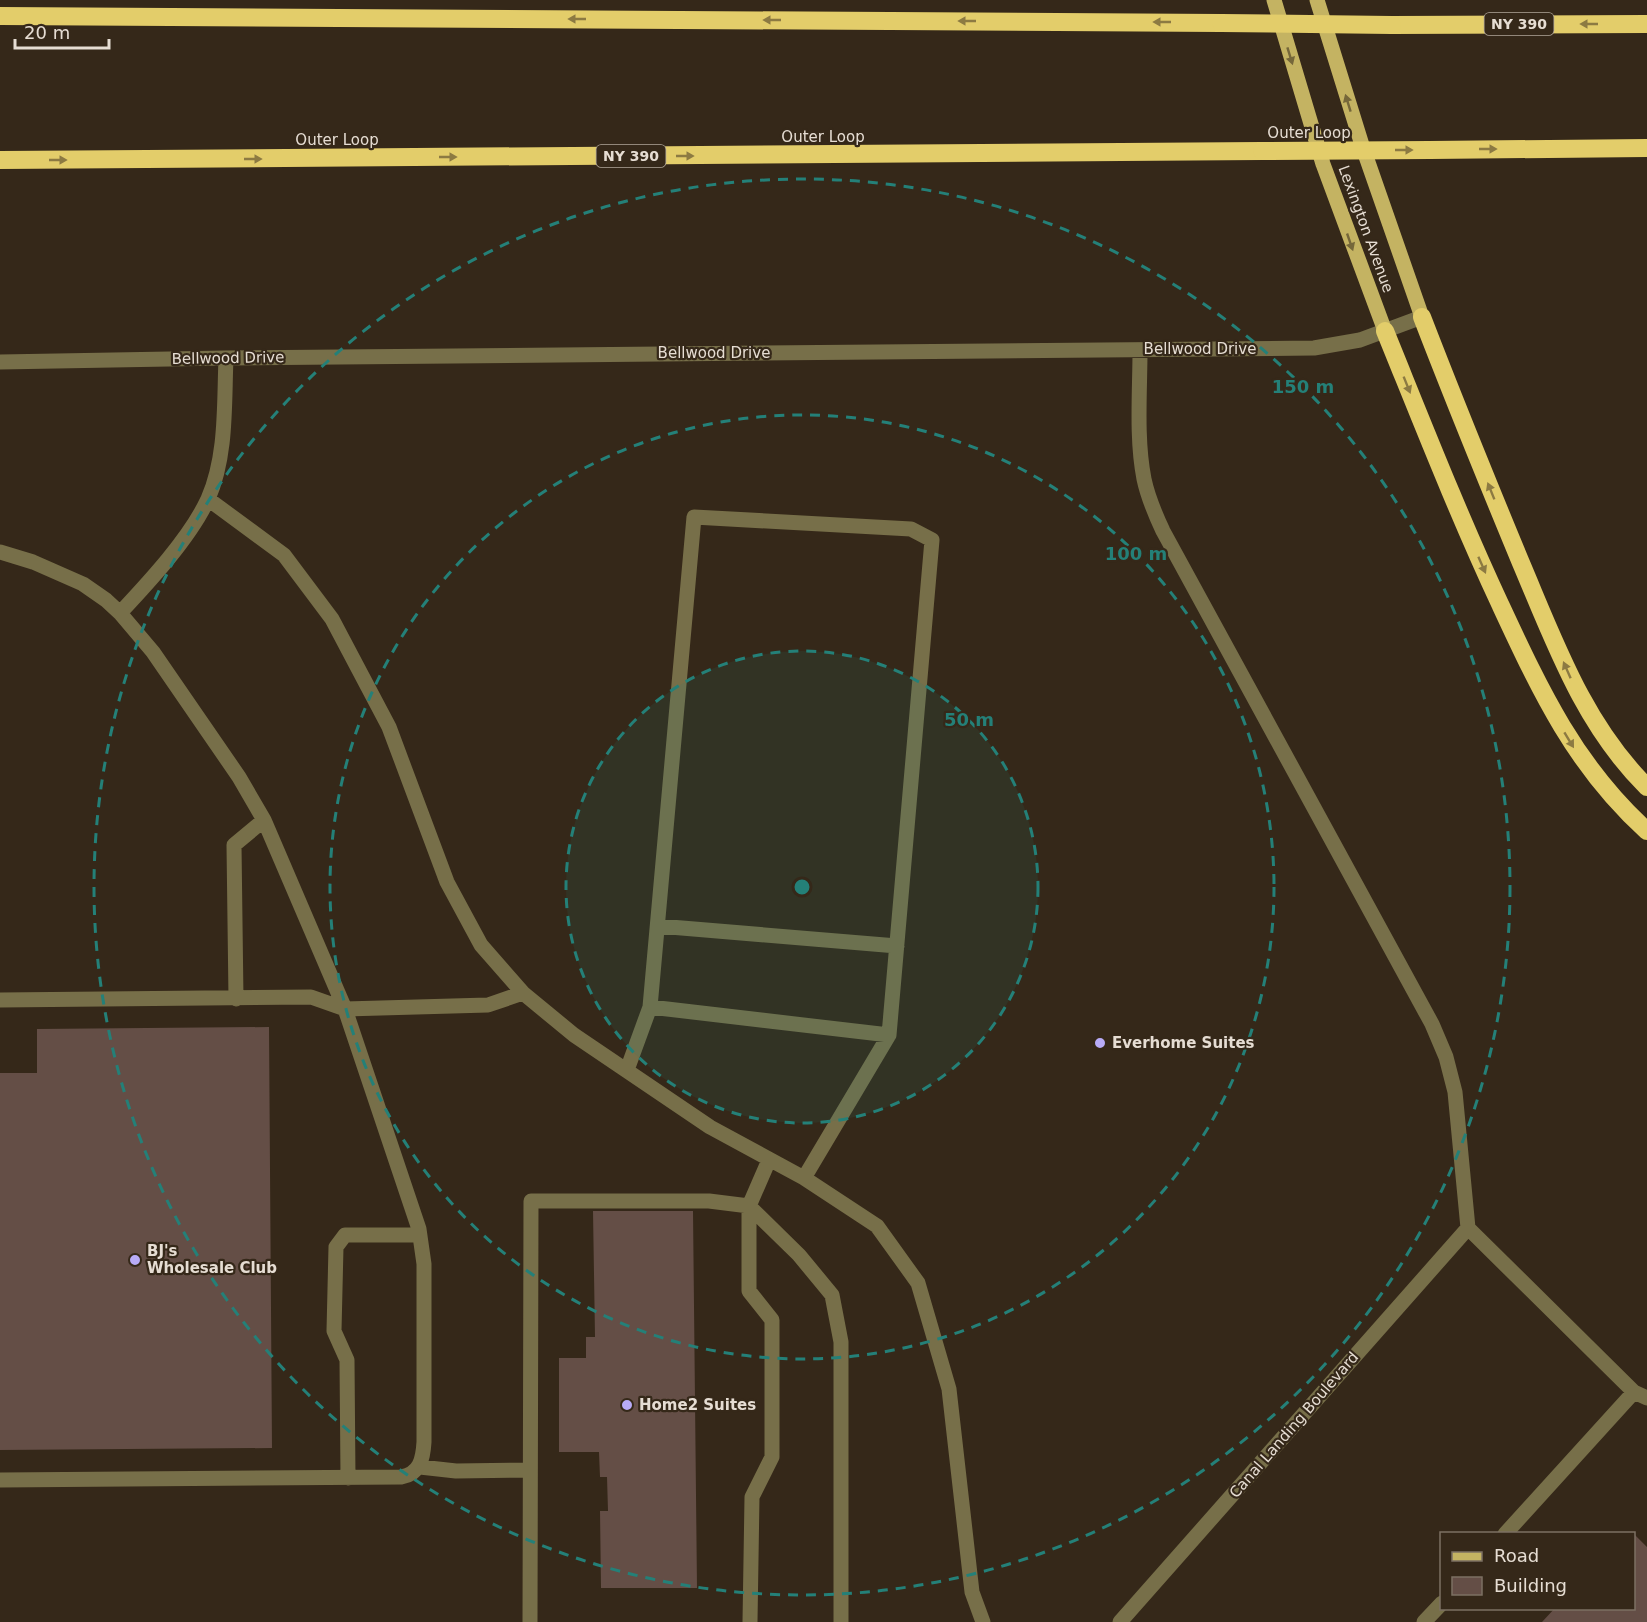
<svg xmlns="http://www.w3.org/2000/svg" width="1647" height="1622" font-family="'DejaVu Sans',sans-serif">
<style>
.building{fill:#644e46}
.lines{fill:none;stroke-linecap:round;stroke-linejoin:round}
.minor{stroke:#776f49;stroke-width:15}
.major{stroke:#c4b362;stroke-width:15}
.highway{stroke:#e3cd6a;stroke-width:18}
.highway-bridge{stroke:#e3cd6a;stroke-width:18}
.oneway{fill:#8c7a42}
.oneway2{fill:#75673a}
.ring{fill:none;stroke:#248078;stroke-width:3;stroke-dasharray:10 8}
.poi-dot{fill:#b8abf7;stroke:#352819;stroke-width:2}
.labels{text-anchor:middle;stroke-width:4.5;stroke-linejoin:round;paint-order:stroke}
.shield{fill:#352819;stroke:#b1a79b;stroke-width:1.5}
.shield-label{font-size:14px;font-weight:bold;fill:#e6ddd3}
.street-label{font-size:15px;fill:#e6ddd3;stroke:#352819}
.poi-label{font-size:15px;font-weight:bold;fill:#e6ddd3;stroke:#352819;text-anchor:start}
.centre{fill:#248078;stroke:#352819;stroke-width:3}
.ring-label{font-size:18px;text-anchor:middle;font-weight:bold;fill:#248078;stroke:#352819;stroke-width:4.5;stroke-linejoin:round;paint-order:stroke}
</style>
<rect width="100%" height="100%" fill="#352819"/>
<path class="building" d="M269 1027 272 1448 0 1450V1073H37V1029Z
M593 1211H693L697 1588H601L600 1511H608L607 1477H600L599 1452H559V1358H586V1337H595Z
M1634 1534 1647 1547V1622H1542L1555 1608H1634Z"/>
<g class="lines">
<path class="minor" d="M1140 350C1140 392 1136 438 1144 479 1148 498 1155 514 1163 531L1432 1024 1446 1057 1455 1092 1468 1228 1634 1392 1647 1398
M0 362 226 358 1314 348 1360 340 1422 317
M208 499 284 555 332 619 389 727 447 882 481 945 523 993 574 1035 710 1127 804 1178 877 1226 918 1283 949 1389 972 1592 983 1622
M0 552 33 562 83 584 106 600 120 613 153 652 239 777 264 820 345 1009 419 1229 424 1264V1442C423 1459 420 1474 401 1477L0 1480
M120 613C149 582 190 538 208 499 227 456 224 404 226 358
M658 926 897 946
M236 999 234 845 264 820
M0 1000 311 997 345 1009 488 1005 523 993
M650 1007 889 1035
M627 1070 650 1007 694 517 911 529 932 540 889 1035 804 1178
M769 1160 749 1206 799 1255 832 1295 841 1342V1622
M420 1467 456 1471 530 1470
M348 1478 347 1360 334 1331 336 1247 345 1235H420
M1505 1534 1634 1392
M530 1622 531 1201H709L749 1206V1291L772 1320V1457L752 1497 750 1622
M1120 1622 1468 1228
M1424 1622 1442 1603"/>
<path class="major" d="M1274 0 1323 164 1385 331
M1317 0 1362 145 1422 317"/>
<path class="highway" d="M0 16 1221 23
M1392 25 1647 24
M1430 150 1647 148
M0 160 1262 151
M1422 317C1454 400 1487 481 1521 563 1555 643 1584 725 1647 787
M1385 331C1422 422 1458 514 1500 604 1540 690 1575 766 1647 831"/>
<path class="highway-bridge" d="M1221 23 1392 25
M1262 151 1430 150"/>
</g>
<defs><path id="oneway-solid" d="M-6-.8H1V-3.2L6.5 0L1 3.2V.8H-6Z" transform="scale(1.5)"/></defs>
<g class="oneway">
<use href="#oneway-solid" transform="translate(577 19) rotate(-180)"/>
<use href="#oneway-solid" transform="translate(772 20) rotate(-180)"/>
<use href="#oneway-solid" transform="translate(967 21) rotate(-180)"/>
<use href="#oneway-solid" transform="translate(1162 22) rotate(-180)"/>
<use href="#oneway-solid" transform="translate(1589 24) rotate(180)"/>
<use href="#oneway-solid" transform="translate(1488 149)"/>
<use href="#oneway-solid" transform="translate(1404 150)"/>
<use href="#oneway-solid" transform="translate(685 156)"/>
<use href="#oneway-solid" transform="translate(448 157)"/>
<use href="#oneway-solid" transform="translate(253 159)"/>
<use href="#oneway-solid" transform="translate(58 160)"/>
<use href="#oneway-solid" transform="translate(1407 385) rotate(68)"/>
<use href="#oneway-solid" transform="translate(1491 491) rotate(-112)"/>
<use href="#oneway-solid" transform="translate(1482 565) rotate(66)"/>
<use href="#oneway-solid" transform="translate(1567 670) rotate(-114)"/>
<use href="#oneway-solid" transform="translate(1569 740) rotate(59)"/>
</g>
<g class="oneway2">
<use href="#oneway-solid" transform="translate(1290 56) rotate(73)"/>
<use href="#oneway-solid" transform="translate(1348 103) rotate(-107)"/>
<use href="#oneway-solid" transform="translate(1350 242) rotate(71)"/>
</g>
<circle cx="802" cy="887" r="236" fill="#248078" fill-opacity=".12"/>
<g class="ring">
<circle cx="802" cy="887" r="236"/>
<circle cx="802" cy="887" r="472"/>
<circle cx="802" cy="887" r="708"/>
</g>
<g class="poi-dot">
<circle cx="1100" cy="1043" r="6"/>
<circle cx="135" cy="1260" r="6"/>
<circle cx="627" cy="1405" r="6"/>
</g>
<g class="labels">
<g class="shield">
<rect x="1484.5" y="13" width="69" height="22" rx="4.5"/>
<rect x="596.5" y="145" width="69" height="22" rx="4.5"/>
</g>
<g class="shield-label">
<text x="1519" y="29">NY 390</text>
<text x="631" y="161">NY 390</text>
</g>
<g class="street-label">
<text x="1309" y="138">Outer Loop</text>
<text x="823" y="142">Outer Loop</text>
<text x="337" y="145">Outer Loop</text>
<text transform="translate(1366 229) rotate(70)" y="5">Lexington Avenue</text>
<text x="1200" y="354">Bellwood Drive</text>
<text x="714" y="358">Bellwood Drive</text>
<text transform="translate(228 358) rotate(-1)" y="5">Bellwood Drive</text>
<text transform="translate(1294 1425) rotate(-49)" y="5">Canal Landing Boulevard</text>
</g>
<g class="poi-label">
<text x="1112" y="1048">Everhome Suites</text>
<text x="147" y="1256">BJ's<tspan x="147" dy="17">Wholesale Club</tspan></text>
<text x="639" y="1410">Home2 Suites</text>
</g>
</g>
<circle cx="802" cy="887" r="9" class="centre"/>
<g class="ring-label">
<text x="1303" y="393">150 m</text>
<text x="1136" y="560">100 m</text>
<text x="969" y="726">50 m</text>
</g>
<rect x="1440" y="1532" width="195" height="78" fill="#352819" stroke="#7c7063" stroke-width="1.5"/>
<rect x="1452" y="1552" width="30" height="9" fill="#c4b362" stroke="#7c7063" stroke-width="1.5"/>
<text x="1494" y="1562" font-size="18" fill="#e6ddd3">Road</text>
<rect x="1452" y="1577" width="30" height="18" fill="#644e46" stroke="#7c7063" stroke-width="1.5"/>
<text x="1494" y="1592" font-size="18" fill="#e6ddd3">Building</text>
<path d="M15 39v9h94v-9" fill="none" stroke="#e6ddd3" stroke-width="3"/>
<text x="24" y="39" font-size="18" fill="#e6ddd3" stroke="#352819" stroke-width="4.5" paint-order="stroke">20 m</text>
</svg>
